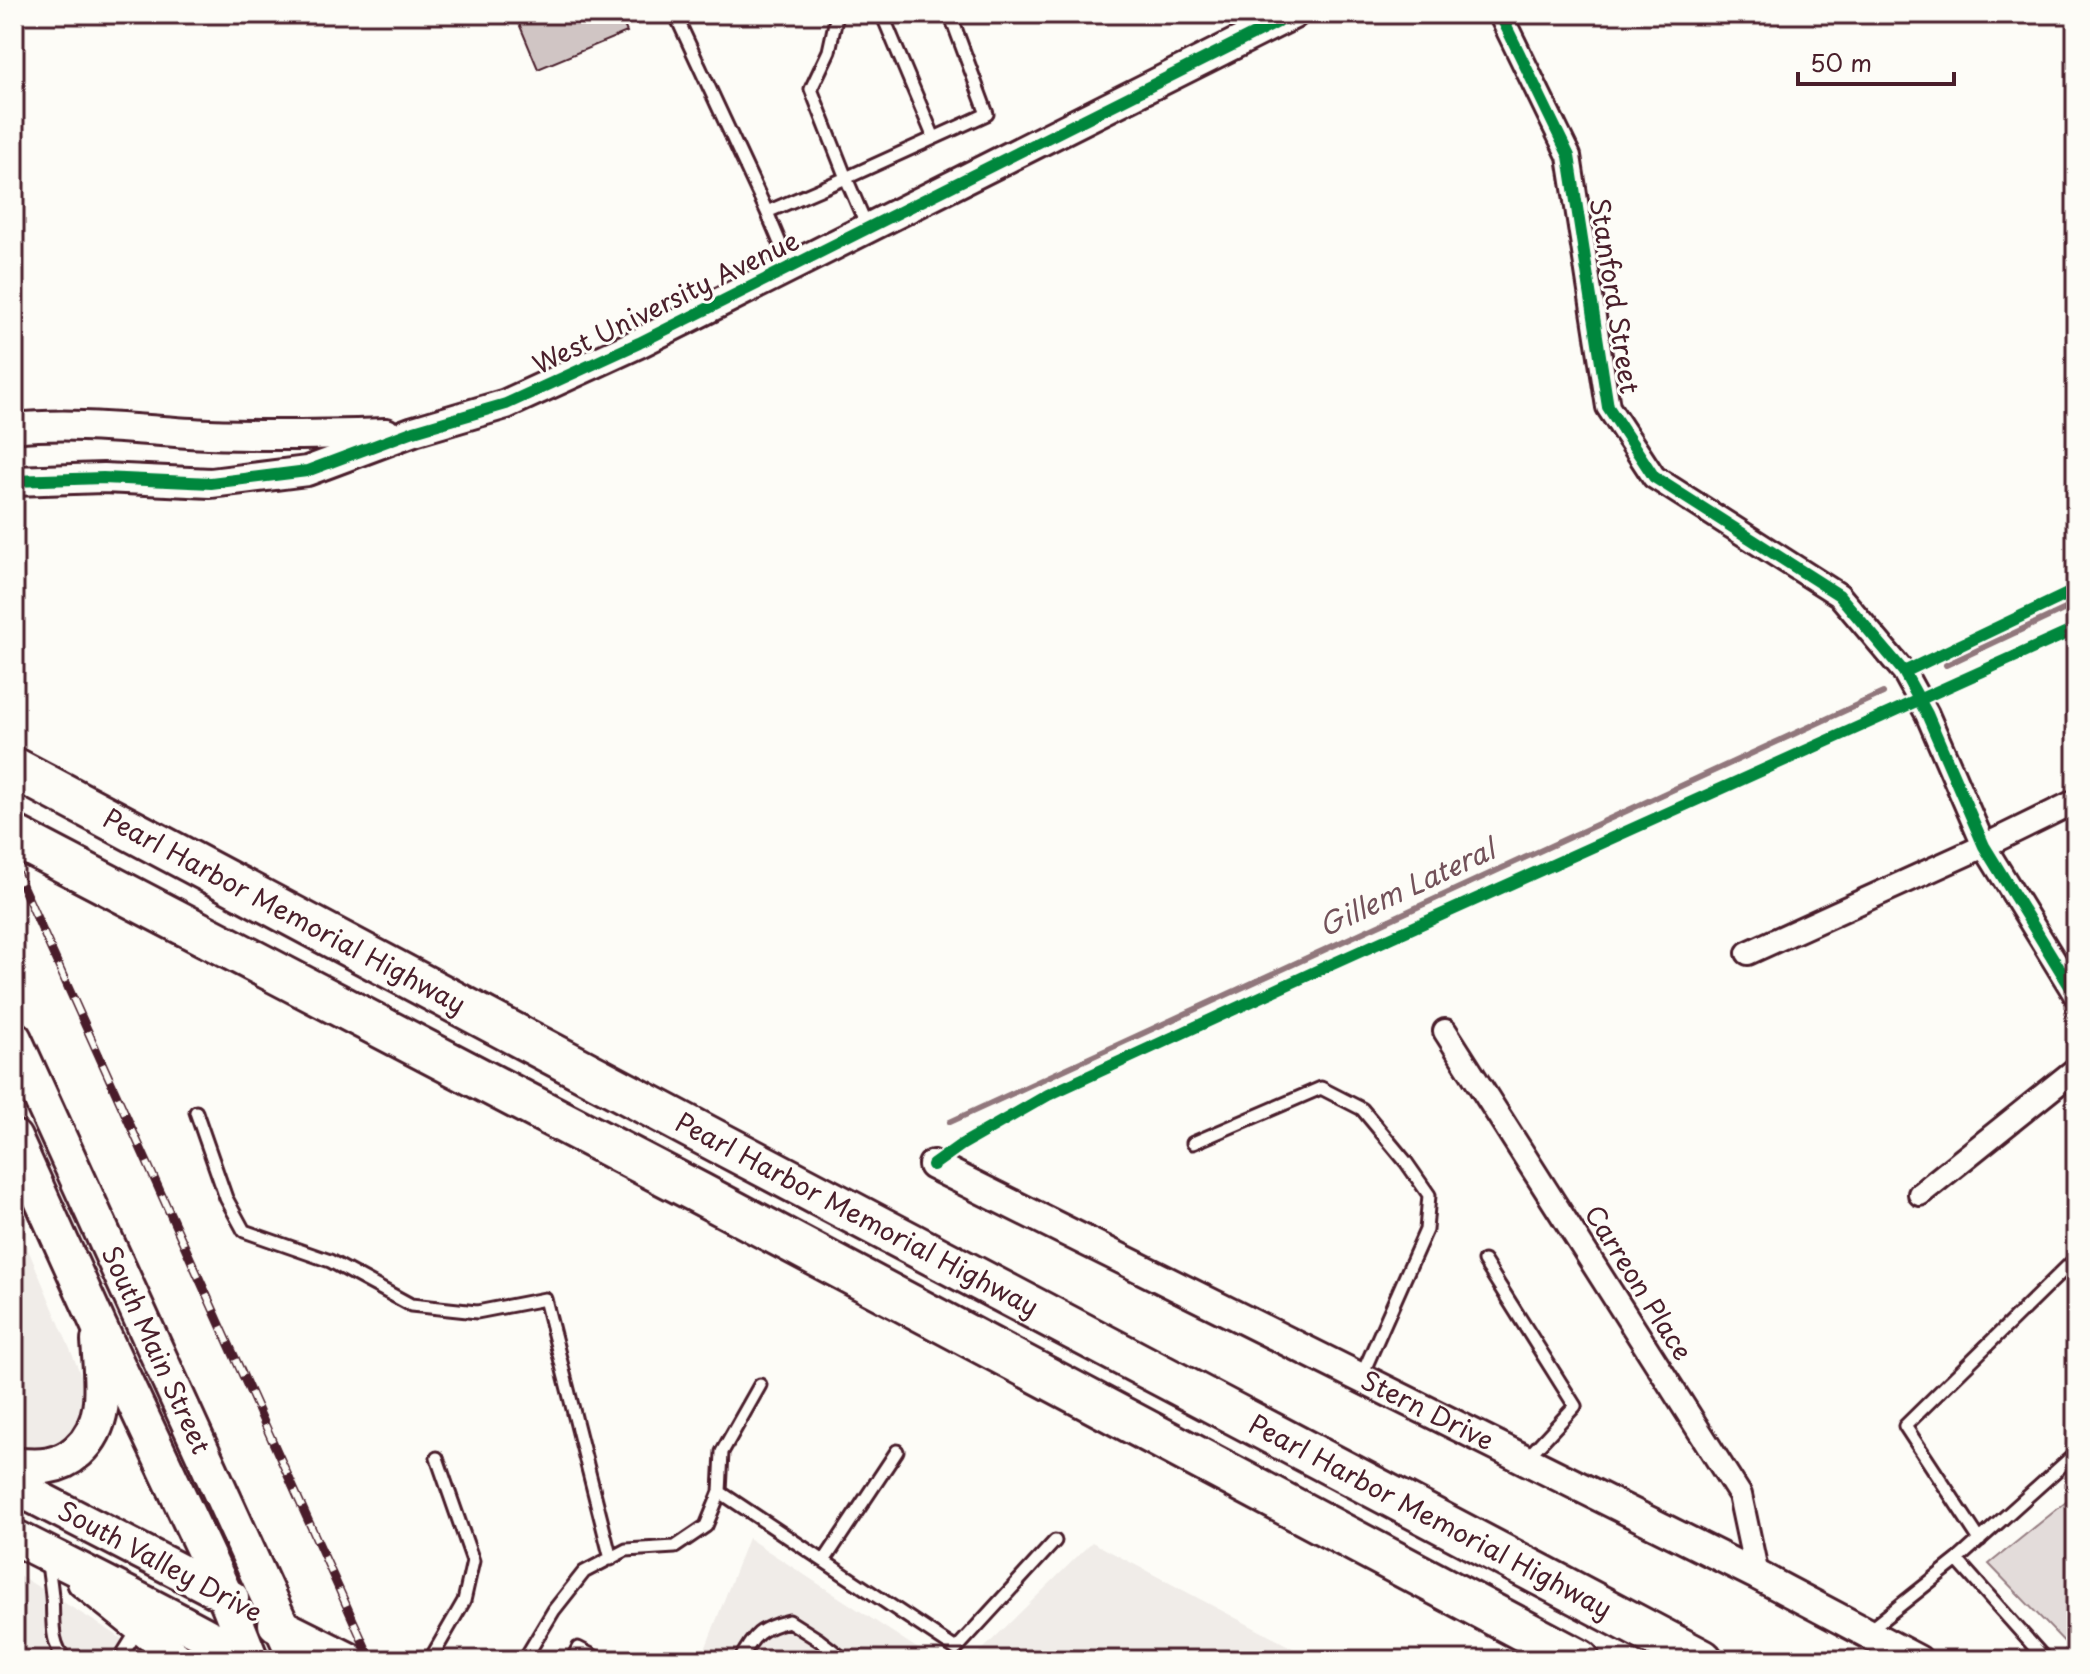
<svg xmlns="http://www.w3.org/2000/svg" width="2090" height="1674" font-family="'Playpen Sans',sans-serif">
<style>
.built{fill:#f0ece8}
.green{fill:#e3dcda;stroke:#967e82;stroke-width:2}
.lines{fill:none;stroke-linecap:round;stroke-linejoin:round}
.stream{stroke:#91777b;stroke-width:6}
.building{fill:#d0c5c4;stroke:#4a1f2b;stroke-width:2}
.service-casing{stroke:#4a1f2b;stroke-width:17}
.minor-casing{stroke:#4a1f2b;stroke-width:28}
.tertiary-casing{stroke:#4a1f2b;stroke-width:34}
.secondary-casing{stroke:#4a1f2b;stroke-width:36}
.primary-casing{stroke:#4a1f2b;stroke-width:40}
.motorway-casing{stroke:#4a1f2b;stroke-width:46}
.service{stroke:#fdfcf7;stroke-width:11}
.minor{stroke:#fdfcf7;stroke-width:22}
.tertiary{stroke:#fdfcf7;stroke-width:28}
.secondary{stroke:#fdfcf7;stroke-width:30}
.primary{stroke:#fdfcf7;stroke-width:34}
.motorway{stroke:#fdfcf7;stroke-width:40}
.rail-casing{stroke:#4a1f2b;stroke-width:9}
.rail{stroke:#fdfcf7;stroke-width:6;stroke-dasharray:18;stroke-linecap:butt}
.cycleway-casing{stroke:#fdfcf7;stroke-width:17}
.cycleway{stroke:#00873e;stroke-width:12}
.labels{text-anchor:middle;stroke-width:6;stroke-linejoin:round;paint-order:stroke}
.street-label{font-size:26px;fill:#4a1f2b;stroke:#fdfcf7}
.water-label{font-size:28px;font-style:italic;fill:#73525a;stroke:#fdfcf7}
</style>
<rect width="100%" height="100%" fill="#fdfcf7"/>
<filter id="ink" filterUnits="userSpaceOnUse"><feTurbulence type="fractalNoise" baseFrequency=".0125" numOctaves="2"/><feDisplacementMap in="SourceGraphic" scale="16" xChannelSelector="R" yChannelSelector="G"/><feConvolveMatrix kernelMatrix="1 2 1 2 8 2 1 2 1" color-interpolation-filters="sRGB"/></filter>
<g filter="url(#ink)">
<path class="built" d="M14 1216 86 1387 82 1420 60 1446 29 1459 14 1451Z
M748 1538 935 1660H701Z
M1092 1542 1249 1625 1315 1660H972Z
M14 1572 112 1632 150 1660H14Z"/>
<path class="green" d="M2076 1494V1654L1989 1564Z"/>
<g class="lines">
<path class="stream" d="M1946 665 2076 604
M950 1122 1883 693"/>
</g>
<path class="building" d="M515 14H619L627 32 538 69Z"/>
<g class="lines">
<g class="service-casing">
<path id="service" d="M675 14 767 212 790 267
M882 14 934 138
M767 212 846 178 811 89 829 51 837 14
M868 229 846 178 987 114 950 14
M196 1112 226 1198 244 1231 330 1261 411 1305 477 1312 545 1299 611 1559
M1193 1143 1321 1088 1362 1109 1406 1162 1429 1195 1426 1230 1361 1377
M1484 1261 1575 1406 1526 1459
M720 1492 956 1649 1055 1541
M1980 1540 1905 1426 2076 1258
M1957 1560 2076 1453
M824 1561 897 1451
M48 1562C49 1574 51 1585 52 1596 54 1618 49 1643 66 1660
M1868 1631 1957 1560 2046 1660
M119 1660 139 1628
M430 1660 464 1601 473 1561 437 1458
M524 1660 554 1610 584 1572 626 1550 675 1547 706 1526 720 1492 722 1452 760 1385
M572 1660 578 1648 601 1660
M740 1660C754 1634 760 1628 789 1621L819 1640 845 1660"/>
</g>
<g class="minor-casing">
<path id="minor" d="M1500 14 1569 156 1608 407 1654 477 1839 595 1904 672 1927 714 1984 846 2076 996
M1748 953 1984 846 2076 801
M1445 1031 1740 1495 1757 1575
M1920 1194 2076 1069"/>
</g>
<g class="tertiary-casing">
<g id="tertiary">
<path d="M14 428C79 421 144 431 209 434 268 436 326 435 386 433"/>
<path d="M14 481 103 478 211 483 307 471 414 431 506 404 639 343 1294 14"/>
<path id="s1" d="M933 1165 1757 1575 1918 1660"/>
</g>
</g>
<g class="secondary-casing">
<path id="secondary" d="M83 1582 180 1660"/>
</g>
<g class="primary-casing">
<g id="primary">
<path id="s2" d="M14 1039 297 1660"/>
<path d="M14 1138 98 1324 225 1595 251 1660"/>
<path d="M14 1465C38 1468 59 1468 78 1451 110 1422 101 1379 99 1340"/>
<path d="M14 1486 231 1598"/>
<path d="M14 1537C93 1577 173 1616 250 1660"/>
<path d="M276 1624 348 1660"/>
</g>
</g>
<g class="motorway-casing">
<g id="motorway">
<path id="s3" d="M14 768 718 1142 1702 1660"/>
<path d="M14 836 699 1193 1579 1660"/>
</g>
</g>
<use href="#service" class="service"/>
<use href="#minor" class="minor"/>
<use href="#tertiary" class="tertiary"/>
<use href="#secondary" class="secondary"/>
<use href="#primary" class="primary"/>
<use href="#motorway" class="motorway"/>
<g class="rail-casing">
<path id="rail" d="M14 867 371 1660"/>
</g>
<use href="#rail" class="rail"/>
<g class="cycleway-casing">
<path id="cycleway" d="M1500 14 1569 156 1608 407 1654 477 1839 595 1904 672 1927 714 1984 846 2076 996
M14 481 103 478 211 483 307 471 414 431 506 404 639 343 1294 14
M1904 672 2076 590
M933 1165 961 1145 1048 1095 1319 970 2076 629"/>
</g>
<use href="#cycleway" class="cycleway"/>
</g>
</g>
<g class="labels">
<g class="street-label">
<text transform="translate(1614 296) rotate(81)" y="9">Stanford Street</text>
<text transform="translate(666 303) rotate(-26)" y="9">West University Avenue</text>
<text dy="9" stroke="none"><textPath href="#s3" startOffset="306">Pearl Harbor Memorial Highway</textPath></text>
<text dy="9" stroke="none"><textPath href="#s3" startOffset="954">Pearl Harbor Memorial Highway</textPath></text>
<text transform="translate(1638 1283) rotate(58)" y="9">Carreon Place</text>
<text dy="9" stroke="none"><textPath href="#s2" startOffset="342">South Main Street</textPath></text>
<text dy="9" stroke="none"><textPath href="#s1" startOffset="552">Stern Drive</textPath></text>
<text dy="9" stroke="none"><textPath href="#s3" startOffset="1602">Pearl Harbor Memorial Highway</textPath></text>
<text transform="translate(160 1562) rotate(28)" y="9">South Valley Drive</text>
</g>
<g class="water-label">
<text transform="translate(1407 888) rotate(-25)" y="10">Gillem Lateral</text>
</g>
</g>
<rect width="2090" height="1674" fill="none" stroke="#fdfcf7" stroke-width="48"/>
<rect x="24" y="24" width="2042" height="1626" fill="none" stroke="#4a1f2b" stroke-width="3" filter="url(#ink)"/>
<path d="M1798 72v12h156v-12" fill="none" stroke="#4a1f2b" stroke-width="4"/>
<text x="1810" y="72" font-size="24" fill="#4a1f2b" stroke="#fdfcf7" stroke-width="6" paint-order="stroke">50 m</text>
</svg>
